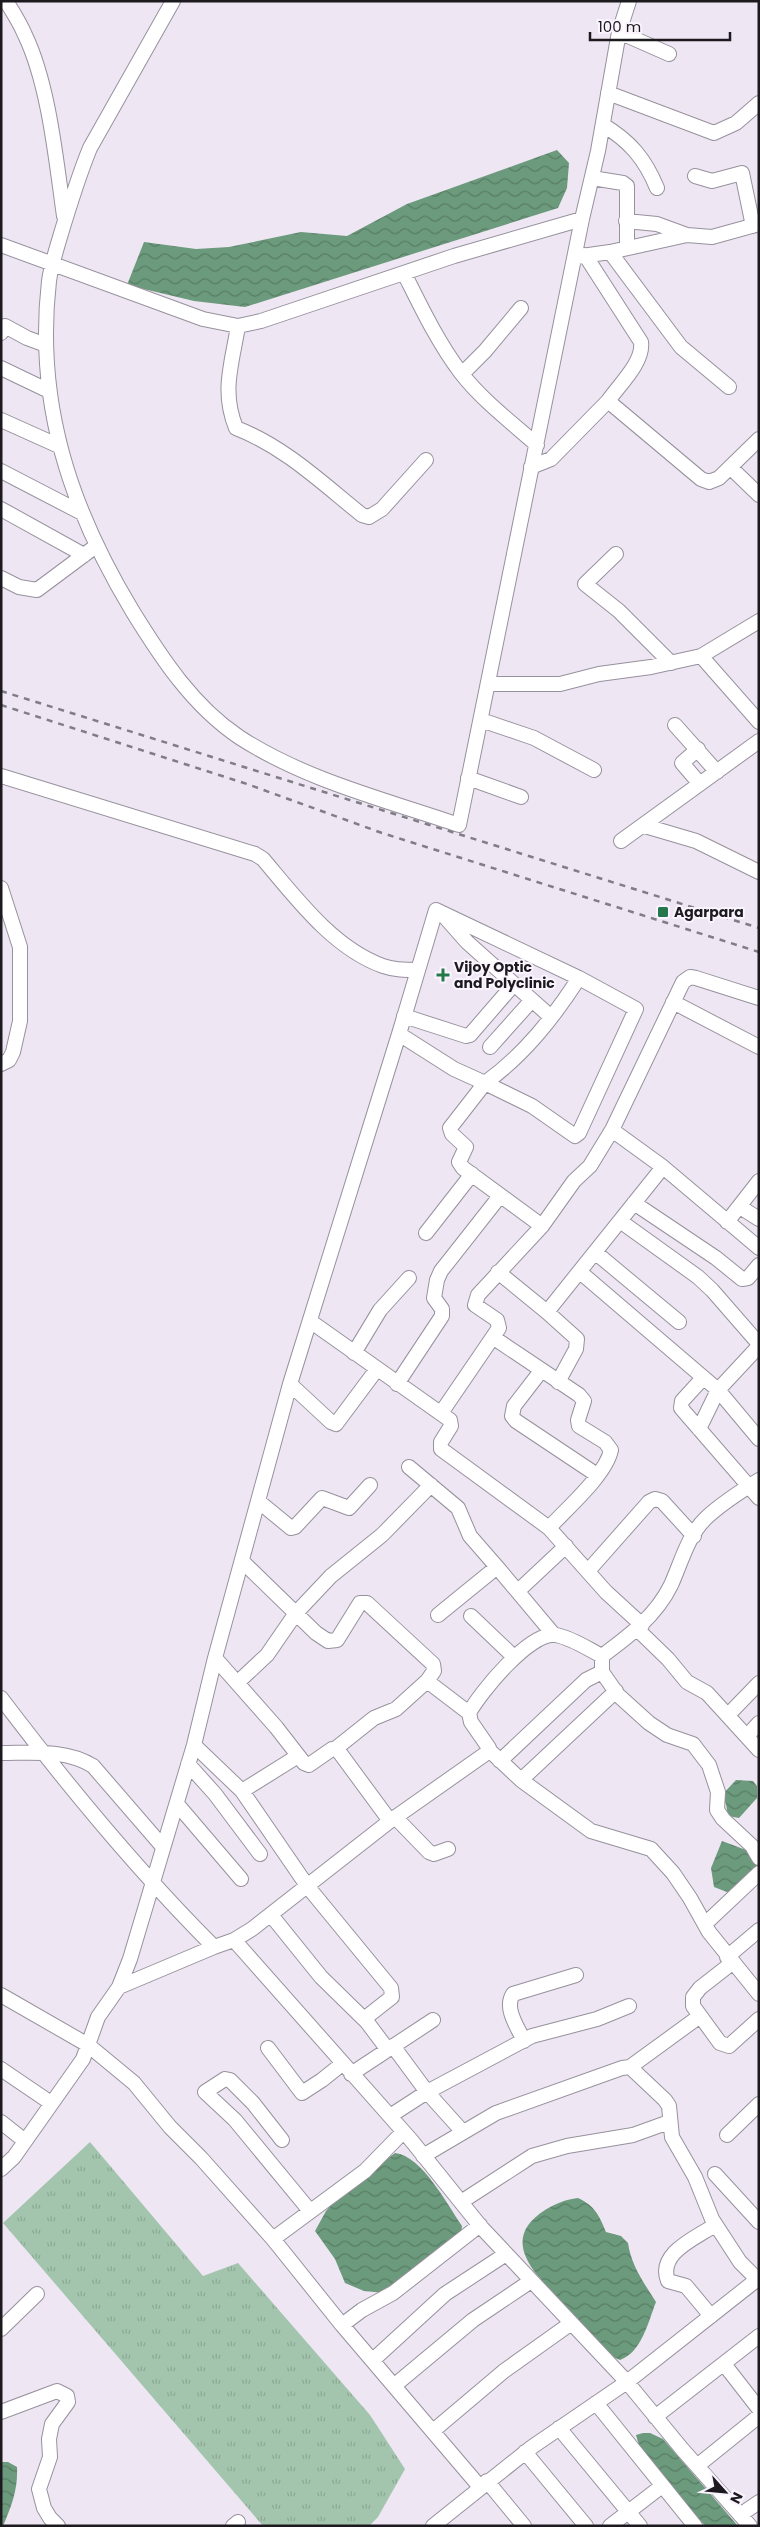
<svg xmlns="http://www.w3.org/2000/svg" width="760" height="2527" font-family="Poppins,sans-serif">
<style>
.grass{fill:url(#grass-tufts)}
.water{fill:url(#water-waves)}
.lines{fill:none;stroke-linecap:round;stroke-linejoin:round}
.minor-casing{stroke:#97919d;stroke-width:16}
.minor{stroke:#fff;stroke-width:14}
.rail{stroke:#817c85;stroke-width:2.5;stroke-dasharray:6 6;stroke-linecap:butt}
.poi-dot{fill:#24784b;stroke:#faf4ff;stroke-width:2}
.labels{text-anchor:middle;stroke-width:4;stroke-linejoin:round;paint-order:stroke}
.poi-label{font-size:14px;font-weight:bold;fill:#1d1a1f;stroke:#faf4ff;text-anchor:start}
</style>
<defs>
<pattern id="grass-tufts" width="24" height="20" patternUnits="userSpaceOnUse" patternTransform="scale(1.25)"><rect width="24" height="20" fill="#a3c5ae"/><path d="M3 7l-1-3M5 7V3M7 7l1-3M15 17l-1-3M17 17v-4M19 17l1-3" fill="none" stroke="#8ca995"/></pattern>
<pattern id="water-waves" width="16" height="10" patternUnits="userSpaceOnUse" patternTransform="scale(1.25)"><rect width="16" height="10" fill="#6c9a7c"/><path d="M0 5q4-4 8 0t8 0" fill="none" stroke="#587d65"/></pattern>
</defs>
<rect width="100%" height="100%" fill="#eee6f3"/>
<path class="grass" d="M90 2142 203 2276 238 2263 370 2415 405 2469 378 2517 369 2526H263L3 2223Z"/>
<path class="water" d="M557 150 569 163 567 188 558 208 245 307 194 301 127 285 144 242 196 249 229 247 301 232 347 236 407 204Z
M736 1780 753 1781 757 1786V1798L739 1818 728 1816 726 1804 720 1797Z
M722 1841 754 1853 758 1870 744 1884 727 1892 714 1887 711 1868Z
M395 2153C422 2156 447 2204 462 2226L461 2234 385 2293 364 2291 345 2283 335 2259 315 2231 326 2211 338 2197Z
M578 2198C595 2206 599 2215 606 2232L621 2236 628 2243C631 2265 644 2283 656 2302 648 2322 642 2352 620 2360L611 2356 537 2275C517 2249 516 2229 545 2210 557 2203 564 2200 578 2198Z
M643 2433H650L663 2439 738 2526H705L640 2449 636 2435Z
M1 2462H8L17 2467C18 2489 12 2505 3 2526H1Z"/>
<g class="lines">
<g class="minor-casing">
<path id="minor" d="M6 1C13 12 20 23 25 35 49 85 56 160 64 216
M173 1 90 148C78 177 69 207 60 237 56 251 51 266 49 281 35 403 70 508 133 612 162 659 193 706 239 737 305 780 386 800 459 825L582 219 598 151 619 32 629 1
M619 32 669 54
M608 93 714 133 736 123 759 103
M603 125C630 141 645 159 657 188
M695 176 712 181 742 173 753 226
M592 178 623 183 627 186V248
M626 221 657 224 687 235
M1 245 203 319 238 326 261 321 454 256 582 219
M610 252 681 347 729 387
M585 255 641 342C644 362 619 385 608 401
M575 257 610 252 687 235 712 237 759 224
M407 279C423 311 439 344 461 373 482 400 511 422 537 445
M238 326C232 364 221 391 236 428 285 447 322 483 362 515L369 517 382 509 426 460
M1 333 5 326 27 338 46 345
M1 368 49 391
M462 374 485 351 521 308
M1 420 59 446
M531 467 551 459 608 401 701 479 709 482 719 478 759 439
M730 467 759 495
M1 471 82 513
M1 509 84 555
M616 554 585 584 619 611 671 663
M1 578 19 587 37 590 96 546
M701 656 759 722
M488 684H560L599 674 651 667 701 656 759 621
M481 720 534 738 594 770
M675 725 717 772
M698 749 682 763 700 784
M1 776 255 854 263 859C296 898 333 948 383 966 394 970 406 970 418 970
M468 778 521 797
M645 826 696 841 759 872
M621 841 759 741
M1 888 20 947V1021L13 1052 9 1060 1 1064
M444 916 467 942 551 1017
M673 1002 759 1047
M404 1016 466 1036 470 1035 514 984
M399 1034 454 1069 485 1083 450 1128 452 1134 466 1147 459 1162 463 1168 542 1226
M490 1047 532 1000
M612 1130 663 1167 759 1248
M634 1203 716 1258 742 1279 748 1278 759 1265
M740 1207 759 1219
M620 1221 698 1277 712 1290 759 1344
M727 1222 759 1181
M426 1233 472 1174
M596 1253 679 1322
M498 1272 547 1312 663 1167
M580 1272 718 1390 759 1439
M547 1312 577 1339 576 1349 558 1382
M310 1321 450 1420 451 1426 441 1442V1449L549 1528 606 1592 642 1625
M494 1338 579 1395 584 1401 578 1420 579 1426 605 1442 611 1450C606 1475 566 1509 549 1528
M354 1353 380 1310 409 1278
M541 1371 514 1406 512 1416 516 1421 597 1475
M703 1378 682 1401 681 1408 759 1498
M290 1384 331 1422 336 1424 377 1369
M397 1384 442 1316V1309L434 1298 437 1280 441 1271 500 1196
M441 1413 499 1328 497 1320 475 1305 478 1295 542 1226 574 1181 590 1166 612 1130 683 982 690 977 696 978 759 998
M699 1429 718 1390 759 1346
M409 1467 458 1508 470 1536 497 1567
M258 1501 291 1528 295 1527 322 1498 349 1508 370 1485
M243 1562 316 1633 328 1641 337 1640 360 1603H367L433 1664 434 1671 427 1681 469 1713
M588 1571 649 1502 655 1499 662 1501 694 1536
M518 1591 566 1546
M438 1615 497 1567 554 1635
M471 1616 514 1657
M637 1629 668 1659 687 1682 707 1693 759 1750
M602 1656V1672L618 1695 649 1723 667 1735 693 1744 709 1765 718 1792 717 1810 723 1819 752 1846 759 1858
M215 1658 276 1727 304 1763 309 1765 332 1749H337L390 1821
M237 1683 267 1655 296 1613 331 1576 382 1535 431 1485
M1 1698C67 1785 137 1870 214 1947L234 1940 252 1929 390 1821 488 1752 489 1748 471 1722 469 1713C480 1693 530 1631 556 1635 572 1638 588 1649 602 1656 629 1636 656 1616 671 1585 681 1563 688 1535 706 1518 722 1503 741 1491 759 1480
M728 1715 759 1683
M747 1736 759 1723
M194 1745 242 1791 308 1887 391 1988 392 1997 364 2019
M335 1749 374 1718 396 1709 427 1681
M489 1750 521 1780 591 1831 651 1849 673 1873 690 1898 709 1932 759 1994
M1 1753C32 1753 66 1749 93 1766L163 1847
M500 1761 586 1680 602 1672
M188 1764 215 1794 260 1854
M521 1780 616 1691
M242 1791 298 1756
M177 1804 241 1879
M395 1817 429 1852 434 1854 448 1849
M271 1915 321 1977 367 2022 388 2050
M705 1924 759 1873
M234 1940 411 2140 481 2227 627 2382 532 2447 433 2526
M727 1957 759 1930
M732 1963 700 1988 693 1997V2006L720 2043 729 2046 759 2019
M119 1987 214 1947
M1 1995 88 2045 134 2083 170 2127 201 2158 273 2239 342 2325 480 2487
M524 2041C517 2026 504 2008 513 1994L576 1975
M393 2046 427 2092 463 2132
M268 2048 302 2093 322 2080 342 2064
M630 2067 700 2016
M1 2069 51 2103
M351 2074 433 2020
M390 2116 427 2092 532 2036 597 2019 629 2006
M1 2122 25 2141
M727 2135 759 2104
M282 2140 253 2103 230 2080 225 2079 205 2092 235 2120 310 2211
M423 2156 496 2113 622 2068 630 2067 665 2100 669 2106 672 2137 695 2177 712 2219 740 2262 759 2281
M1 2169 14 2157 83 2059 98 2017 119 1987 130 1959 194 1745 215 1658 290 1384 399 1034 436 910 579 978 636 1009 579 1133 575 1136 532 1106 485 1083C524 1055 553 1018 579 978
M715 2174 759 2222
M461 2202 532 2156 567 2146 633 2135 669 2122
M273 2239 365 2171 403 2132
M711 2316 686 2286 668 2281C657 2253 696 2238 715 2225
M342 2325 362 2310 393 2293 480 2225
M1 2329 37 2294
M373 2360 445 2294 506 2254
M724 2364 759 2409
M395 2385 473 2320 531 2281
M596 2403 695 2526
M1 2412 57 2391 67 2396 68 2402 52 2424 49 2439 50 2457 39 2489 44 2508 50 2518 58 2526
M655 2417 759 2336
M559 2428 640 2526
M433 2431 504 2371 570 2324
M525 2452 586 2526
M697 2466 759 2416
M487 2481 524 2526
M740 2515 759 2502
M233 2526 238 2522
M610 2526 662 2486
M750 2526 682 2449 627 2382 759 2278"/>
</g>
<use href="#minor" class="minor"/>
<path class="rail" d="M1 691 759 928
M1 705 247 784 382 833 759 952"/>
</g>
<g class="poi-dot">
<rect x="657" y="906" width="12" height="12" rx="2.5"/>
<path d="M440.5 967.5h5v5h5v5h-5v5h-5v-5h-5v-5h5z"/>
</g>
<g class="labels">
<g class="poi-label">
<text x="674" y="917">Agarpara</text>
<text x="454" y="972">Vijoy Optic<tspan x="454" dy="16">and Polyclinic</tspan></text>
</g>
</g>
<rect width="760" height="2527" fill="none" stroke="#1d1a1f" stroke-width="5"/>
<g transform="translate(725 2492) rotate(117)" stroke="#faf4ff" stroke-width="4" paint-order="stroke">
<path d="M0-4L9 19L0 12L-9 19Z" fill="#1d1a1f"/>
<text y="-8" font-size="14" font-weight="bold" text-anchor="middle" fill="#1d1a1f">N</text>
</g>
<path d="M590 32v8h140v-8" fill="none" stroke="#1d1a1f" stroke-width="2.5"/>
<text x="598" y="32" font-size="15" fill="#1d1a1f" stroke="#faf4ff" stroke-width="4" paint-order="stroke">100 m</text>
</svg>
